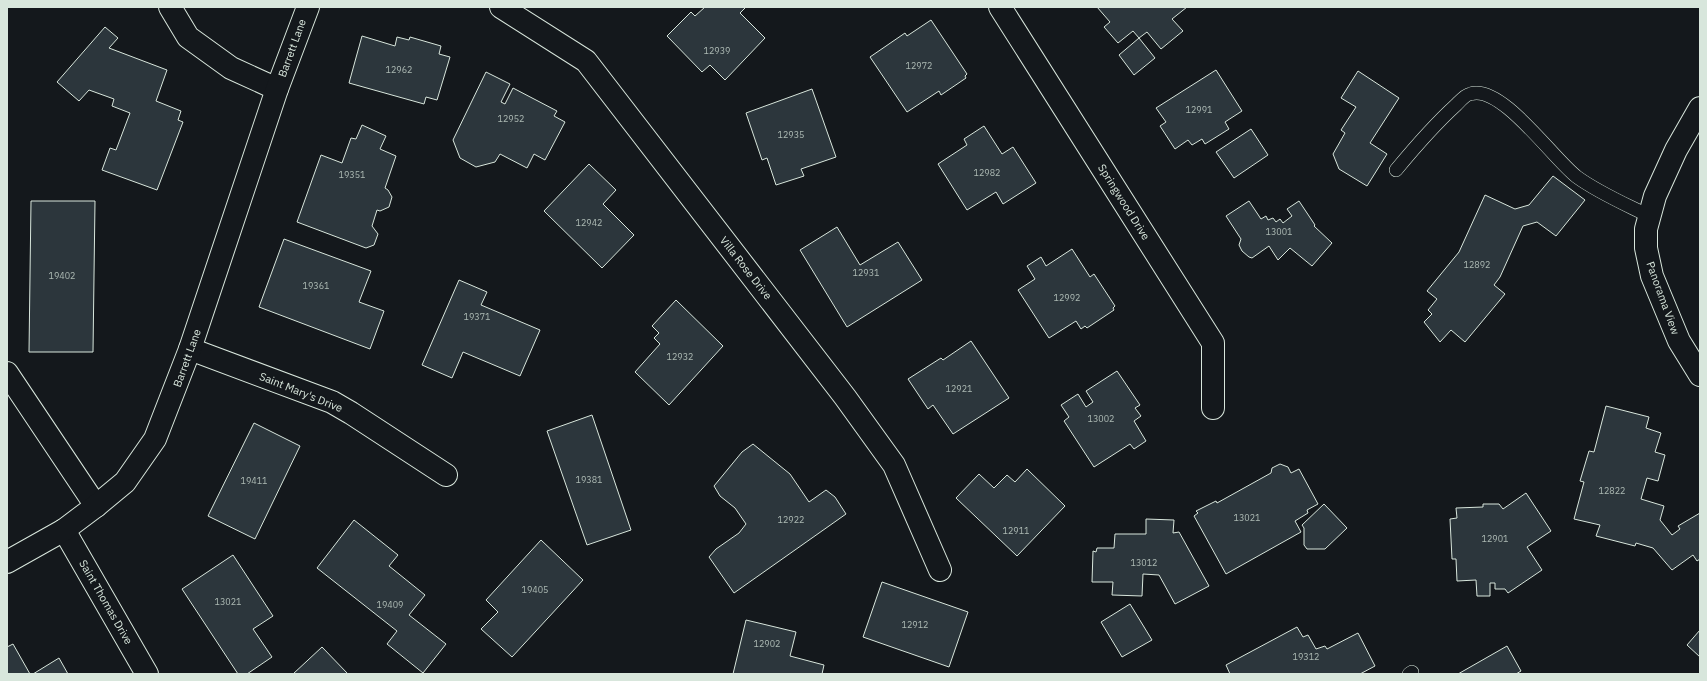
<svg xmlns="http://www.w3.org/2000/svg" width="1707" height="681" font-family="'IBM Plex Sans',sans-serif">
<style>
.building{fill:#2c363c;stroke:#d8e6dc}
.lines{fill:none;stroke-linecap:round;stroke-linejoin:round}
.service-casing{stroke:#d8e6dc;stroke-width:14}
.minor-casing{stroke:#d8e6dc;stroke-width:24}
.tertiary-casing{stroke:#d8e6dc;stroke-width:24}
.service{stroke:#14181c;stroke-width:13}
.minor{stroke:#14181c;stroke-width:22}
.tertiary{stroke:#14181c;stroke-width:22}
.labels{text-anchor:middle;stroke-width:3;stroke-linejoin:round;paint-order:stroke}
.number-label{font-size:9px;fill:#adbab4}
.street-label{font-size:11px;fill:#d8e6dc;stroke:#14181c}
</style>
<rect width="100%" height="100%" fill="#14181c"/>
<path class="building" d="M705 7H746L740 13 765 38 725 80 710 65 702 72 667 36 691 12 695 16Z
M1097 7H1187L1172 19 1183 31 1161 49 1147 32 1139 38 1133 31 1118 43 1104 27 1110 22Z
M931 20 967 74 965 76 966 78 941 95 939 91 907 112 870 57 905 33 907 36Z
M105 27 118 38 109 48 167 70 156 101 181 111 178 120 183 122 157 190 102 170 110 148 116 150 130 113 112 106 114 99 89 90 79 101 57 82Z
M362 36 395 46 397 37 409 40 410 37 441 46 439 54 450 57 437 100 426 97 424 104 349 83Z
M1139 38 1155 58 1134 75 1119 55Z
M1216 70 1242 111 1225 122 1229 129 1205 144 1202 139 1192 145 1188 140 1175 149 1160 126 1166 122 1156 108Z
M1358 71 1399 98 1370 143 1387 154 1367 186 1339 169 1333 154 1345 133 1341 130 1356 107 1341 98Z
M486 72 510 84 501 102 505 104 513 88 557 111 554 116 565 122 545 160 534 154 527 168 500 154 495 162 476 167 460 158 453 140Z
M812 89 836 157 801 169 804 176 776 185 767 158 762 160 746 113Z
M362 125 386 136 380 149 396 156 385 188 388 190 392 197 389 207 380 211 377 210 372 226 378 234 374 245 366 248 297 222 321 155 342 163 351 138 356 139Z
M984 126 1002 154 1013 147 1036 183 1003 204 996 192 967 210 938 164 967 145 964 139Z
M1251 129 1268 155 1234 178 1216 152Z
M589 164 616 190 603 204 634 235 602 268 544 211Z
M1553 176 1585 200 1556 236 1537 222 1523 226 1500 277 1494 285 1505 294 1465 342 1451 330 1440 342 1424 322 1432 314 1428 310 1437 299 1427 291 1459 252 1485 195 1515 209 1529 205Z
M31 201H95L93 352H29Z
M1249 201 1261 219 1266 216 1268 220 1273 218 1276 222 1280 219 1283 223 1292 216 1287 209 1299 201 1315 225 1314 226 1332 243 1312 266 1290 248 1278 260 1269 246 1252 258 1249 257 1242 251 1239 245 1241 239 1226 216Z
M837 227 860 265 898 242 922 280 847 327 800 250Z
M284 239 371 271 359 302 384 311 370 349 259 307Z
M1072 249 1090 277 1094 274 1115 306 1113 308 1114 310 1087 328 1085 326 1081 329 1076 321 1049 338 1018 290 1035 279 1027 266 1041 257 1046 266Z
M459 280 487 292 481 305 540 330 520 376 463 352 452 378 422 365Z
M676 300 723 346 669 405 635 372 660 344 654 338 659 333 652 326Z
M971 341 1009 398 953 434 933 405 928 409 908 379 941 358 943 360Z
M1117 371 1140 405 1135 408 1141 416 1134 421 1146 441 1134 449 1130 444 1094 467 1064 421 1069 417 1061 405 1078 394 1086 407 1093 402 1086 391Z
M1606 406 1649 417 1646 428 1661 433 1655 452 1665 455 1658 481 1647 478 1641 499 1664 506 1660 520 1672 535 1680 529 1678 526 1700 513V559L1697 561 1693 555 1672 570 1653 548 1636 543 1635 546 1596 536 1600 525 1574 519 1584 482 1580 481 1589 451 1594 452Z
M592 415 631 530 587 545 547 431Z
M254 423 300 446 255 539 208 516Z
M753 444 790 474 809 502 826 490 835 497 846 514 734 593 709 557 716 549 739 533 746 524 735 508 720 496 714 486 742 452Z
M1280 464 1288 467 1291 473 1299 469 1318 504 1307 510 1308 513 1295 521 1301 532 1226 574 1194 516 1198 513 1196 511 1216 501 1217 503 1271 473 1272 468Z
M1027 469 1065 506 1017 556 956 498 979 474 994 488 1007 475 1015 482Z
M1526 493 1551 531 1527 547 1542 570 1508 593 1505 589H1495V583H1490V596H1477L1476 580 1457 581 1456 559H1452L1450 519 1457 518 1456 508 1483 507V504H1499L1503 509Z
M1324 504 1347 528 1325 549H1307L1304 545V528L1302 525Z
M1146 519 1174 520 1173 533 1179 532 1209 586 1175 604 1159 575 1143 574 1142 596 1112 595 1113 582H1092L1093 551 1096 552 1097 548H1114L1115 534H1146Z
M354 520 398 555 389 566 425 595 409 615 446 644 423 673 387 644 397 631 317 568Z
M541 540 583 580 512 657 481 629 498 612 486 600Z
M233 555 273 616 253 629 272 657 247 674H238L182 589Z
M882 582 968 612 949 667 863 637Z
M1130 604 1152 640 1122 657 1101 622Z
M746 620 796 632 790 656 824 665 822 674H733Z
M1297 627 1303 637 1308 635 1316 649 1325 646 1327 649 1358 633 1375 666 1360 674H1230L1226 665Z
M1700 630V657L1687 645Z
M13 644 30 674H7V647Z
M1507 646 1521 671 1516 674H1458Z
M322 647 348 674H293Z
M59 658 68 674H33Z"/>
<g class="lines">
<g class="service-casing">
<path id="service" d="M1396 170C1415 147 1434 125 1456 105 1460 101 1465 95 1470 94 1501 83 1553 159 1577 177 1599 193 1625 204 1649 216
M1409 674 1412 672"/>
</g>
<g class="minor-casing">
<path id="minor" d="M170 7 188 37 231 68 277 89
M501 7 586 61 845 397 894 465 940 570
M1000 7 1213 343V408
M1700 108 1676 150 1655 196 1646 229V248L1652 276 1679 341 1700 375
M190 349 332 402 351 413 446 475
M7 373 96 506
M64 530 147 674"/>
</g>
<g class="tertiary-casing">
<path id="tertiary" d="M7 562 64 530 96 506 125 482 155 439 190 349 277 89 308 7"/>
</g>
<use href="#service" class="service"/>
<use href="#minor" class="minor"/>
<use href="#tertiary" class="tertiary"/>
</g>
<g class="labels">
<g class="number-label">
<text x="717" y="54">12939</text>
<text x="919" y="69">12972</text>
<text x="399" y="73">12962</text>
<text x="1199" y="113">12991</text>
<text x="511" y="122">12952</text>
<text x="791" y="138">12935</text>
<text x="987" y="176">12982</text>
<text x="352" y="178">19351</text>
<text x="589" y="226">12942</text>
<text x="1279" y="235">13001</text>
<text x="1477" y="268">12892</text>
<text x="866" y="276">12931</text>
<text x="62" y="279">19402</text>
<text x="316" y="289">19361</text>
<text x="1067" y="301">12992</text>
<text x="477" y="320">19371</text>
<text x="680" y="360">12932</text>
<text x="959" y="392">12921</text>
<text x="1101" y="422">13002</text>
<text x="589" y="483">19381</text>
<text x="254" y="484">19411</text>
<text x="1612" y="494">12822</text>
<text x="1247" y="521">13021</text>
<text x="791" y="523">12922</text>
<text x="1016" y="534">12911</text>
<text x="1495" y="542">12901</text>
<text x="1144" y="566">13012</text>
<text x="535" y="593">19405</text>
<text x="228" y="605">13021</text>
<text x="390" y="608">19409</text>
<text x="915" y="628">12912</text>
<text x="767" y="647">12902</text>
<text x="1306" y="660">19312</text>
</g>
<g class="street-label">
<text transform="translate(292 48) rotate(-70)" y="4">Barrett Lane</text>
<text transform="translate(1124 202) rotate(58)" y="4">Springwood Drive</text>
<text transform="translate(746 268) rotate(52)" y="4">Villa Rose Drive</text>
<text transform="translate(1663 298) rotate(70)" y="4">Panorama View</text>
<text transform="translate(187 358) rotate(-70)" y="4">Barrett Lane</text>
<text transform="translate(301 392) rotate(22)" y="4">Saint Mary's Drive</text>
<text transform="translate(106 602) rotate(60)" y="4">Saint Thomas Drive</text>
</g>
</g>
<rect width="1707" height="681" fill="none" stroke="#d8e6dc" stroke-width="16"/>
</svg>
